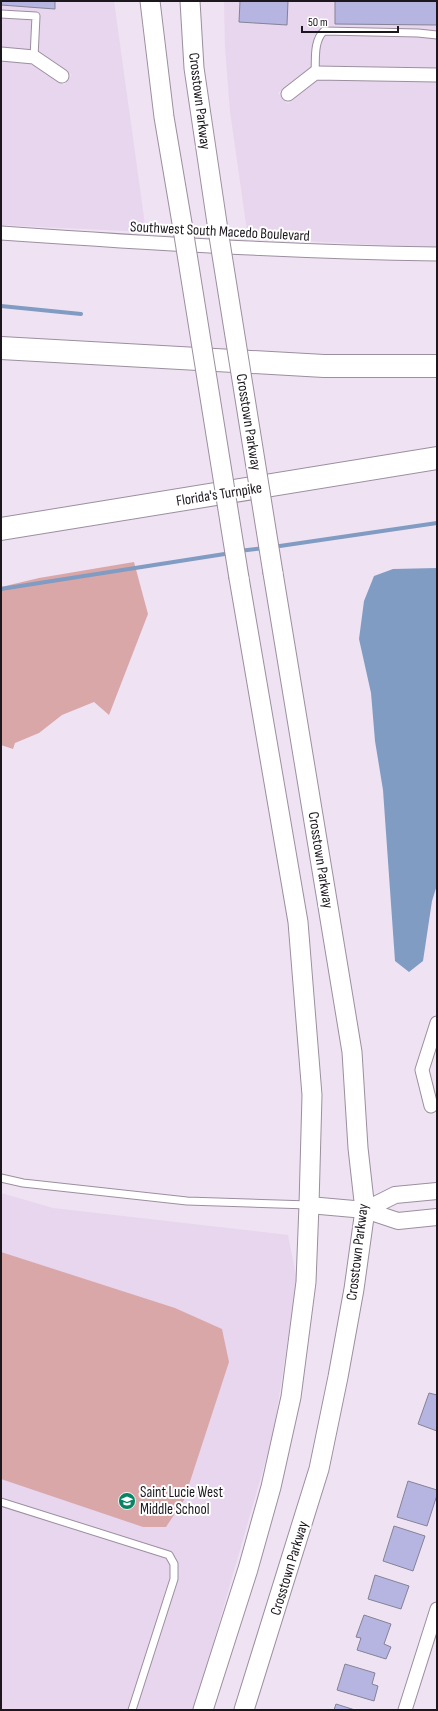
<svg xmlns="http://www.w3.org/2000/svg" width="438" height="1711" font-family="'Sofia Sans Condensed',sans-serif">
<style>
.built{fill:#e7d6ee}
.green{fill:#daa7a9}
.water{fill:#819cc2}
.lines{fill:none;stroke-linecap:round;stroke-linejoin:round}
.stream{stroke:#819cc2;stroke-width:4}
.building{fill:#b6b4e1;stroke:#848395}
.service-casing{stroke:#9b8f9f;stroke-width:9}
.minor-casing{stroke:#9b8f9f;stroke-width:15}
.tertiary-casing{stroke:#9b8f9f;stroke-width:18}
.secondary-casing{stroke:#9b8f9f;stroke-width:21}
.motorway-casing{stroke:#9b8f9f;stroke-width:24}
.service{stroke:#fff;stroke-width:7}
.minor{stroke:#fff;stroke-width:13}
.tertiary{stroke:#fff;stroke-width:16}
.secondary{stroke:#fff;stroke-width:19}
.motorway{stroke:#fff;stroke-width:22}
.secondary-bridge-casing{stroke:#9b8f9f;stroke-width:21;stroke-linecap:butt}
.secondary-bridge{stroke:#fff;stroke-width:19}
.labels{text-anchor:middle;stroke-width:4;stroke-linejoin:round;paint-order:stroke}
.street-label{font-size:15px;fill:#1b171d;stroke:#fff}
.poi-label{font-size:15px;fill:#1b171d;stroke:#fff;text-anchor:start}
</style>
<rect width="100%" height="100%" fill="#efe2f3"/>
<path class="built" d="M1 1H114L146 232 1 225V61L32 63 64 85 72 75 38 52 1 47Z
M224 1H437V68L315 66 310 68 278 93 288 104 318 80 437 82V248L248 238 230 111 225 47Z
M1 1193 53 1208 288 1235 297 1281 273 1435 194 1710H1Z"/>
<path class="green" d="M134 562 148 614 109 715 94 702 62 715 39 733 15 743 13 749 1 745V587L39 578Z
M1 1252 175 1308 222 1329 229 1362 184 1500 166 1527H143L1 1479Z"/>
<path class="water" d="M437 568V885L432 901 423 961 409 972 395 961 383 790 375 741 371 693 359 639 364 601 374 576 393 569Z"/>
<g class="lines">
<path class="stream" d="M1 306 81 314
M273 547 437 523
M239 551 264 548
M1 589 231 553"/>
</g>
<path class="building" d="M1 1H55V9L1 5Z
M240 1H288L287 25 239 22Z
M335 1H437V25L335 24Z
M429 1393 437 1395V1431L418 1424Z
M408 1481 437 1490V1495L427 1526 397 1517Z
M394 1526 425 1536 413 1571 383 1561Z
M375 1575 409 1586 401 1609 368 1599Z
M364 1615 391 1624 384 1644 391 1647 386 1659 357 1650 361 1638 356 1637Z
M345 1664 375 1673 372 1684 378 1686 374 1701 337 1690Z
M336 1704 355 1710H334Z"/>
<g class="lines">
<g class="service-casing">
<path id="service" d="M1 14 36 16 34 57
M315 73C316 60 313 41 324 31L418 33 437 35
M1 1178 23 1183 187 1201 309 1205
M1 1502 169 1555 174 1564V1579L132 1710"/>
</g>
<g class="minor-casing">
<path id="minor" d="M1 54 34 57 62 76
M288 94 315 73 437 75
M1 233C146 243 291 252 437 254
M431 1106 422 1070 437 1023
M405 1710 437 1609"/>
</g>
<g class="tertiary-casing">
<path id="tertiary" d="M309 1205 365 1210 398 1221 437 1217
M365 1210 395 1195 437 1191"/>
</g>
<g class="secondary-casing">
<path id="secondary" d="M150 1 164 117 183 229
M190 1 194 68 218 230
M203 1710 248 1569 271 1487 291 1397 306 1282 309 1205 312 1095 298 922 239 578
M244 1710 319 1469 338 1377 354 1289 365 1210 358 1148 352 1052 273 573"/>
</g>
<g class="motorway-casing">
<path id="motorway" d="M1 348 324 366H437
M1 529 437 458"/>
</g>
<use href="#service" class="service"/>
<use href="#minor" class="minor"/>
<use href="#tertiary" class="tertiary"/>
<use href="#secondary" class="secondary"/>
<use href="#motorway" class="motorway"/>
<g class="secondary-bridge-casing">
<path id="secondary-bridge" d="M183 229 239 578
M218 230 273 573"/>
</g>
<use href="#secondary-bridge" class="secondary-bridge"/>
</g>
<defs>
<g id="school-disc" transform="scale(0.9)"><circle r="9.5" fill="#068465" stroke="#fff"/><path d="M0-5L7-2L0 1L-7-2ZM-4 1L0 2.5L4 1V4Q0 6-4 4Z" fill="#fff"/></g>
</defs>
<g fill-rule="evenodd">
<use href="#school-disc" x="127" y="1501"/>
</g>
<g class="labels">
<g class="street-label">
<text transform="translate(200 101) rotate(83)" y="5">Crosstown Parkway</text>
<text transform="translate(220 231) rotate(3)" y="5">Southwest South Macedo Boulevard</text>
<text transform="translate(249 422) rotate(81)" y="5">Crosstown Parkway</text>
<text transform="translate(219 494) rotate(-9)" y="5">Florida's Turnpike</text>
<text transform="translate(321 860) rotate(81)" y="5">Crosstown Parkway</text>
<text transform="translate(357 1252) rotate(-83)" y="5">Crosstown Parkway</text>
<text transform="translate(289 1568) rotate(-73)" y="5">Crosstown Parkway</text>
</g>
<g class="poi-label">
<text x="140" y="1497">Saint Lucie West<tspan x="140" dy="17">Middle School</tspan></text>
</g>
</g>
<rect width="438" height="1711" fill="none" stroke="#1b171d" stroke-width="4"/>
<path d="M302 26v6h96v-6" fill="none" stroke="#1b171d" stroke-width="2"/>
<text x="308" y="26" font-size="12" fill="#1b171d" stroke="#ffffff" stroke-width="3" paint-order="stroke">50 m</text>
</svg>
